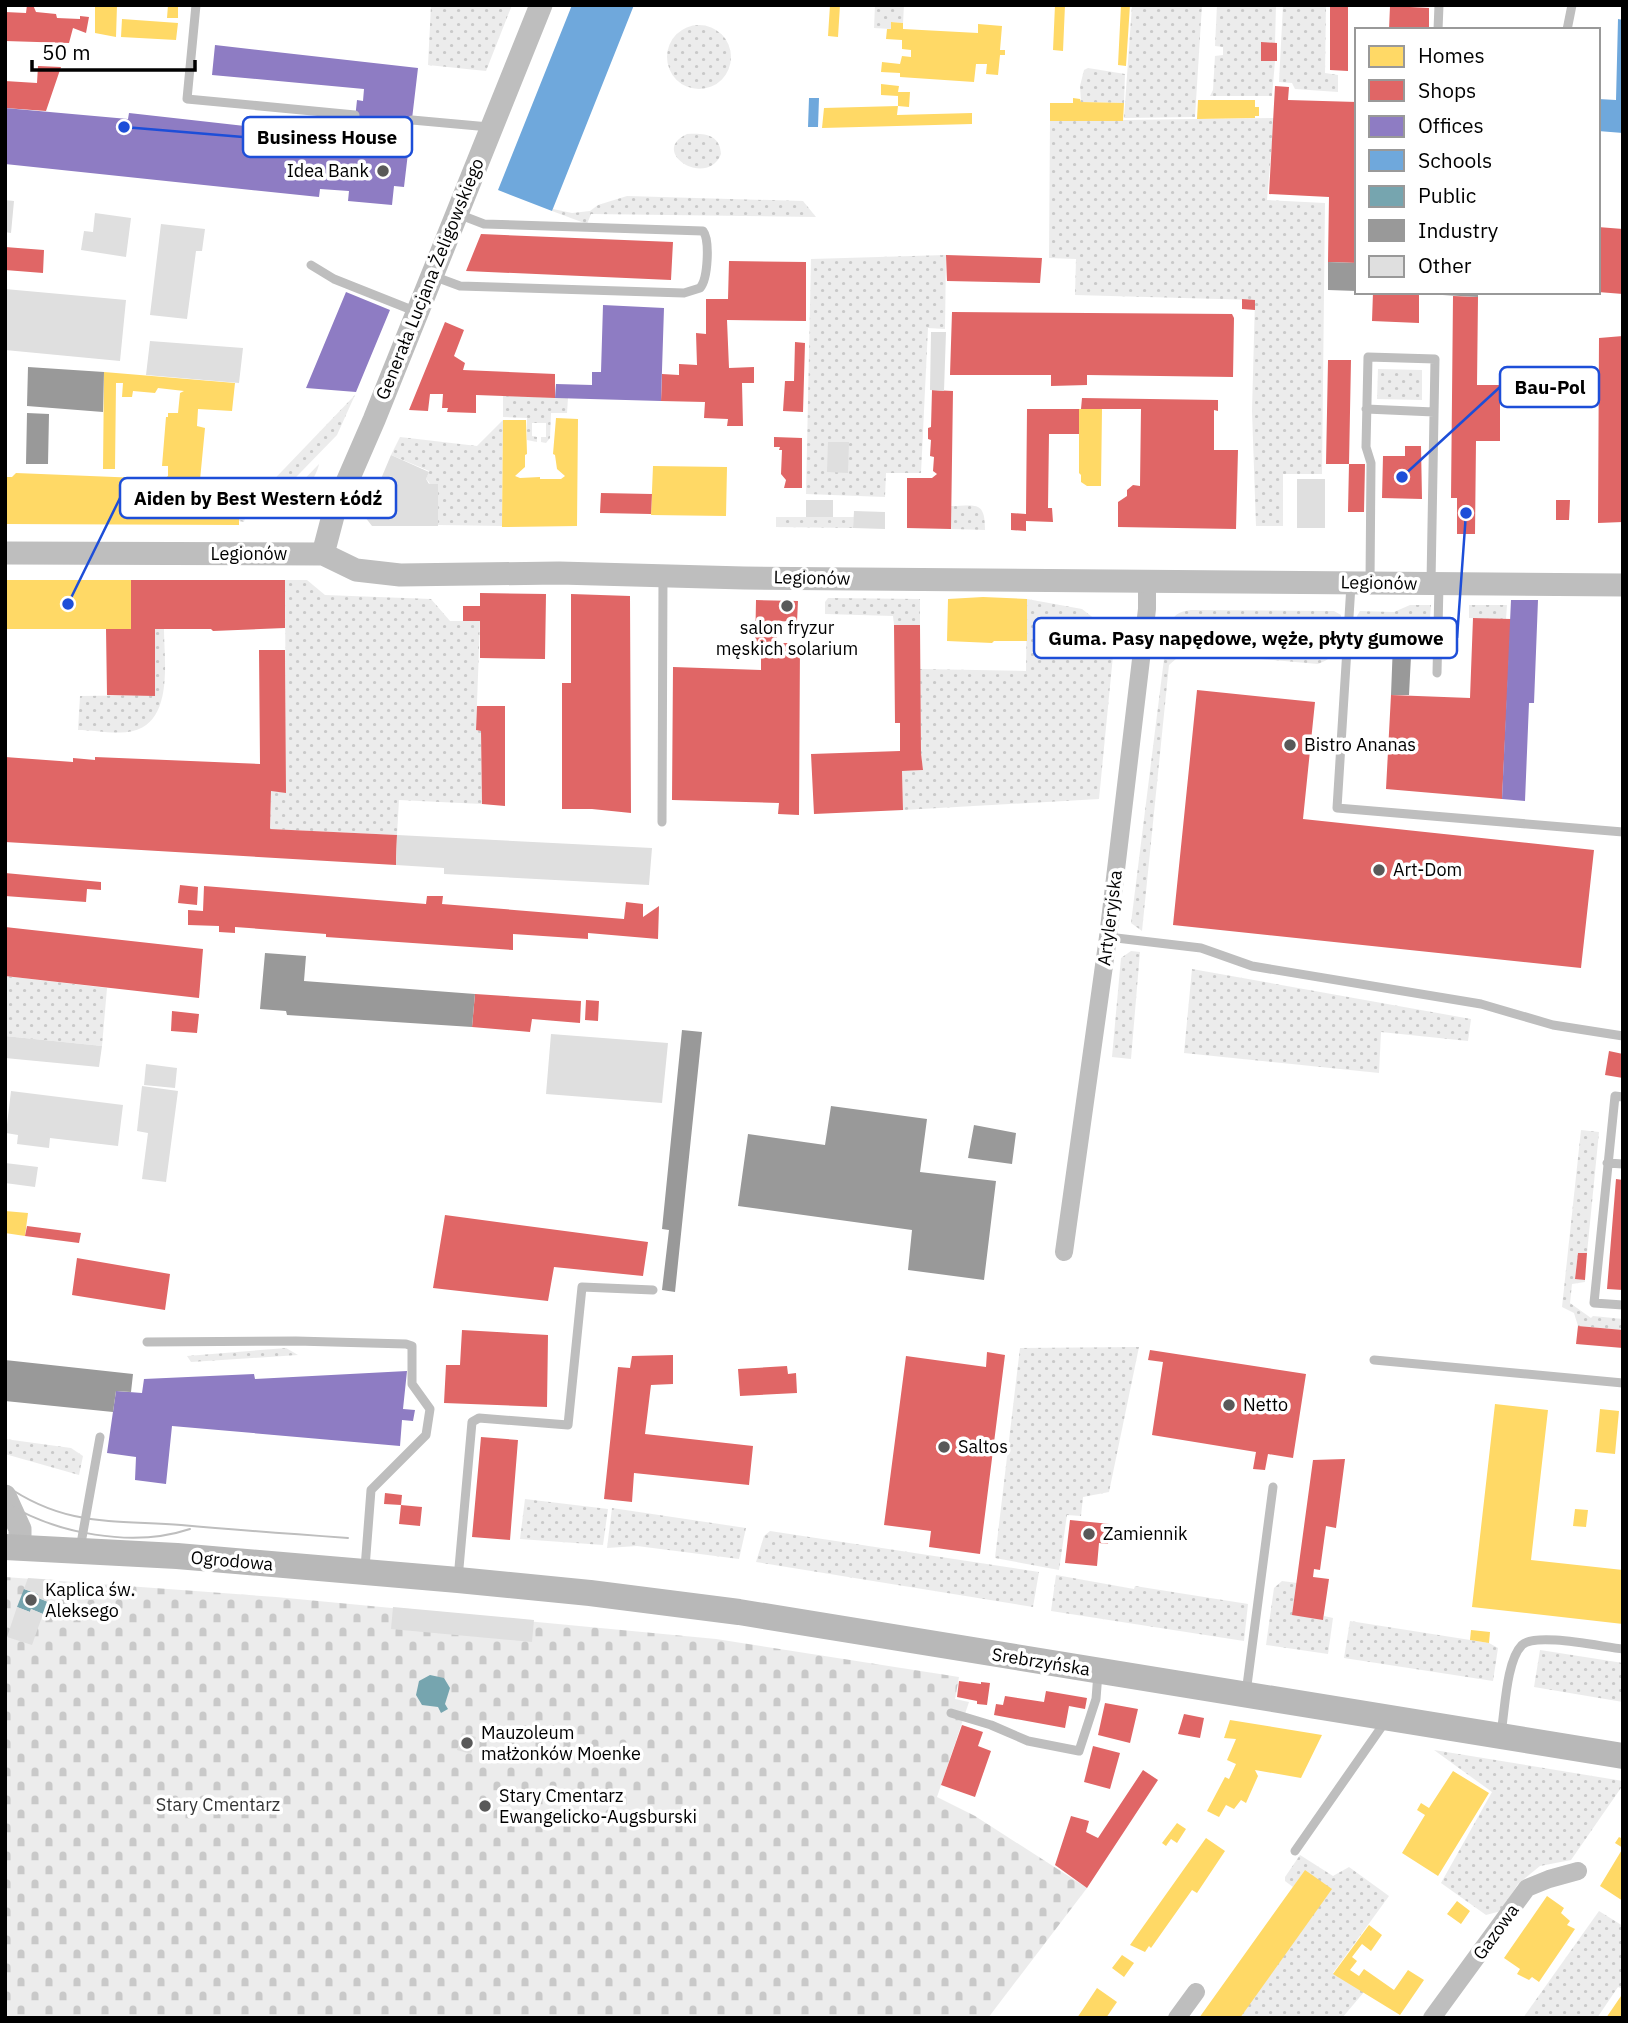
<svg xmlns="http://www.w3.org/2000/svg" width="1628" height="2023" font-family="'IBM Plex Sans',sans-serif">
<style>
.grass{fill:url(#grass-dots)}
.cemetery{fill:url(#cemetery-stones)}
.homes{fill:#ffd966}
.shops{fill:#e06666}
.offices{fill:#8e7cc3}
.schools{fill:#6fa8dc}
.public{fill:#76a5af}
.industry{fill:#999}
.building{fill:#dfdfdf}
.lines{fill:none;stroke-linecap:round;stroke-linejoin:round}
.service{stroke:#bebebe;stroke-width:9}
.minor{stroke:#bebebe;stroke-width:18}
.tertiary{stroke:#bebebe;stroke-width:23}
.secondary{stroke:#b8b8b8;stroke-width:26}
.tram{stroke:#bebebe;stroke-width:2}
.poi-dot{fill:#595959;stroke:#fff;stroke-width:2.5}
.labels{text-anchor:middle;stroke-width:7;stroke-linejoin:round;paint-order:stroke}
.poi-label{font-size:18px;fill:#000;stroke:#fff;text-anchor:start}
.street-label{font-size:18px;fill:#000;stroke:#fff}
.park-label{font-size:18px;fill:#333;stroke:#fff}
.leader{fill:none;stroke:#1d4ed8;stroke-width:2.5}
.callout-dot{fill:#1d4ed8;stroke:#fff;stroke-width:2.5}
.callout{fill:#fff;stroke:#1d4ed8;stroke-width:2.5}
.callout-label{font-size:19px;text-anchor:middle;font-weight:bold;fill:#000}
</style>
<defs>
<pattern id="grass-dots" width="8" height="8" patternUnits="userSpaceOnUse" patternTransform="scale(1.75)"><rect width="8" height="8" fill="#ececec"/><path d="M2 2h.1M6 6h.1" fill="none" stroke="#c9c9c9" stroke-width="1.8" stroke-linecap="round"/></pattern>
<pattern id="cemetery-stones" width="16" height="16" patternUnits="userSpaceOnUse" patternTransform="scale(1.75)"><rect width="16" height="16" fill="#ececec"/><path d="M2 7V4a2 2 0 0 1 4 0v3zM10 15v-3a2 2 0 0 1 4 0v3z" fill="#c9c9c9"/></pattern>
</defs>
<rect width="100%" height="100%" fill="#fff"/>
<path class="grass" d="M431 5H512L486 71 428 65Z
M875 5H904L903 23 892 22 891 29 874 28Z
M1132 5H1202L1195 117 1124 118Z
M1217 5H1276L1275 43H1261V61H1275L1272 96H1210L1213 90 1215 56 1223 55V47L1215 46Z
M1283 5H1326L1325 73 1338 75V92L1295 89 1292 83 1279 82Z
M667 57a32 32 0 1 1 64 0a32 32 0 1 1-64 0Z
M1088 68 1125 74 1124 103 1081 102 1080 86 1084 70Z
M1274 118 1267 200 1325 203 1322 474H1283V526H1256L1252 411 1255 300 1075 295 1076 259 1049 258 1050 121Z
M687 134C704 133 720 134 721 154 707 189 648 152 687 134Z
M627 196 803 201 816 217 591 214 587 224 552 211 553 209 572 213 590 211 598 205Z
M946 255 945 329 928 328 921 473H886L885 497 806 494 811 259Z
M1378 369 1422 370V400L1377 399Z
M355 395 337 435 264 510H247L244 522 239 521V503L261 493Z
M503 396 568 398 567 413H551L550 438 546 443 541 442V437H546V423H532V436L537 437V442L527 440V418L503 417Z
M503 420 502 526 438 525 429 482 426 479 429 471 391 455 400 437 477 446Z
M319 464C318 470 314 477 311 483 300 503 291 519 266 519Z
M951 506C976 506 985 500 985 530L951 529Z
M776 517H854L853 528 776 527Z
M285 580H307L325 595 431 599 450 621H480L476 730 481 731 482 804 399 800 397 835 270 829 271 791 286 792Z
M828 598 920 599V625H894L893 616 825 614V602Z
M1027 599 1082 609 1115 635 1099 799 903 810 902 771 923 770 921 753 920 669 1026 671Z
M1410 605H1431L1430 618 1395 617 1394 626 1356 625 1357 616 1360 611 1394 612Z
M1469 605H1507L1506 619 1469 618Z
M1191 610 1334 611 1341 615C1340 637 1342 656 1318 664L1184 652 1169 665 1142 931 1131 923 1167 635C1172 619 1173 612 1191 610Z
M155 629H164C164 660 174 721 133 731 116 735 95 730 78 730L80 696 155 695Z
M1131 951 1140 952 1131 1059 1112 1057 1121 958Z
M1192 969 1471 1019 1468 1041 1381 1032 1379 1073 1184 1053Z
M5 976 107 988 102 1046 5 1036Z
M1581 1130 1599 1132 1587 1253H1578L1575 1278 1585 1280V1282L1572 1284 1570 1303 1591 1318 1593 1316 1623 1319V1330L1578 1326 1574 1313 1562 1307Z
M1139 1347 1109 1492 1083 1497 1081 1516 1067 1515 1059 1570 995 1558 1020 1348Z
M286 1348 298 1355 191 1362 187 1356Z
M5 1439 71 1448 83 1456 79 1475 5 1454Z
M525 1499 608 1509 603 1545 520 1539Z
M612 1508 746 1528 739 1559 637 1546 607 1548Z
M770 1531 1039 1572 1033 1607 756 1562 764 1536Z
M1056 1575 1134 1589 1135 1586 1248 1604 1244 1641 1051 1611Z
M1282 1581 1297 1583 1323 1619 1324 1616 1333 1618 1328 1654 1266 1645 1274 1588Z
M1350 1621 1489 1643 1498 1648 1493 1681 1344 1658Z
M1540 1650 1623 1663V1702L1534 1687Z
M1434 1750 1623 1781V1785L1571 1860 1540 1866 1518 1884 1501 1911 1486 1915 1441 1883 1492 1792Z
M1300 1855 1333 1876 1349 1867 1389 1896 1333 1973 1364 1992 1342 2018H1240L1305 1870 1293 1887 1285 1881V1877Z
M1599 1911 1623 1926V1989L1618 1987 1597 2018H1523Z"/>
<path class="cemetery" d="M5 1577 276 1597 716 1639 959 1677 955 1699 969 1702 937 1797 975 1816 1087 1888 988 2018H5Z"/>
<path class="homes" d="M95 5H117L116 37 95 33Z
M168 5H178V18H167Z
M830 5H840L838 37 828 36Z
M1055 5H1065L1063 51 1053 50Z
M1121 5H1130L1126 66 1118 65Z
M122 19 178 23 176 40 121 37Z
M891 22 903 23V29L978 33V24L1002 26 1000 50H1005V55H1000L998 75 986 74 987 64H976L974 82 900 77V73L881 72 882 62 900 64 902 56 911 57V50L902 49V40L886 39 887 29H891Z
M881 84 899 86 898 92H910L909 107 898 106V96L881 95Z
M1073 98 1080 99 1081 102 1124 103 1123 121H1050V103H1073Z
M1198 100H1255V107H1259V116H1255V118L1197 119Z
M898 106 897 115 972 113V124L822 128 824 108Z
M104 372 235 383 232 411 198 409 197 426 205 428 200 480 239 479V525L5 524V477H12L16 473 164 479 168 476V466H162L166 417H168V413H178L180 393 184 391 158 388 155 393 133 391 132 397H122L123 383H116L115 469H103Z
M1079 409H1102L1101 486H1087L1081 482V475L1079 473Z
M556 418 578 419 577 526 502 527 503 420H526L527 454 525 455V467L515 476 520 478 540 477V479H561L565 476 557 469 555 455 553 454Z
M653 466 727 467 726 516 651 515Z
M5 580H131V629H5Z
M983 597 1027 599V641H994L992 643 947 641 948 599Z
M5 1211 28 1213 25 1236 5 1233Z
M1495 1404 1548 1410 1531 1560 1623 1570V1624L1472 1607Z
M1600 1409 1619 1411 1615 1454 1596 1452Z
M1575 1509 1588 1510 1586 1527 1573 1526Z
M1471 1630 1490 1632 1489 1643 1470 1640Z
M1230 1720 1322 1735 1301 1778 1255 1770 1258 1776 1246 1803 1241 1800 1234 1809 1226 1805 1219 1817 1207 1811 1225 1777 1229 1779 1236 1764 1227 1760 1236 1739 1224 1738Z
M1453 1771 1489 1793 1438 1876 1402 1853 1425 1815 1417 1810 1421 1803 1429 1808Z
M1177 1823 1186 1829 1177 1843 1171 1839 1166 1846 1162 1843Z
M1619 1837 1623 1839V1901L1600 1886 1623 1848 1615 1843Z
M1206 1838 1225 1851 1197 1893 1192 1890 1151 1948 1149 1946 1145 1952 1130 1945Z
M1305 1870 1332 1889 1240 2018H1199Z
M1547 1896 1564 1908 1561 1913 1570 1921 1567 1925 1575 1929 1539 1982 1532 1977 1529 1980 1517 1974 1520 1969 1504 1958Z
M1457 1901 1470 1911 1461 1924 1447 1914Z
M1369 1925 1382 1935 1371 1951 1362 1944 1352 1957 1357 1961 1350 1970 1359 1976 1364 1969 1394 1990 1408 1970 1424 1980 1400 2015 1333 1974Z
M1122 1955 1134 1963 1124 1977 1112 1968Z
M1097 1988 1117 2002 1106 2018H1077Z
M1621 1996 1623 2018H1606Z"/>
<path class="shops" d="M27 5H33L36 12 56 14 57 18 80 19V16L89 17 86 33 73 28 69 43 5 41V12L26 13Z
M1330 5H1348V71L1330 70Z
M1390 6 1429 8V30H1389Z
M1261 42 1277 43V61H1261Z
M38 66 61 67 46 111 5 108V81L37 83Z
M1275 86 1289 87 1288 100 1357 102V263L1328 262 1329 197 1269 194Z
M1598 227 1623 229V294L1598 292Z
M481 234 673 242 671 280 466 271Z
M5 247 44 250 43 273 5 270Z
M946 255 1042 258 1040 283 947 281Z
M729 261 806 262V321L727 320 729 368 754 367V383H742L743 426H727L728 419 704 418 705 402 661 401 662 374 679 375V364L697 365 696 333 706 334V299H728Z
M1373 292 1419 294V323L1372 321Z
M1453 296 1478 297 1477 385H1500V441H1476L1475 534H1457V498H1451Z
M1242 299 1255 300V310L1242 309Z
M952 312 1232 314 1234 318 1233 377 1087 375V385L1051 386V375H950Z
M445 322 464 330 454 356 465 363 463 370 555 374V398L476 395V413L447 412 448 408H442L443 394H430L428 411 409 410Z
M1623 336V522L1598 523 1599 338Z
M795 342 805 343 803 412 783 411 785 381H794Z
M1328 360H1351L1349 464H1326Z
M932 390 953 391 951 529 907 528V478H932L937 474 933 471 934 457 930 456 931 440 928 439V428L931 427Z
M1082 398 1218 400V411L1214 410V450H1238L1236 529 1118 527V502L1127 496V490L1133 485 1140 486 1141 409H1081Z
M1027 409H1079V434H1049L1048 508H1052L1053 522 1026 521V531L1011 530V513L1026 514Z
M774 437 802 438V488H784L786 480 781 474 782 450H779L780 447H774Z
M1405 446H1421L1422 499 1382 498 1383 456H1405Z
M1349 464H1365L1364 512H1348Z
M601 493 652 494 651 514 600 513Z
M1556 500H1570L1569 520H1556Z
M131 580H285V628L213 631 211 629H155V696L107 695 106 629H131Z
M480 593 546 594 545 659 480 658V621H463V606H480Z
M571 594 630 596 631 813 592 809H562V683H571Z
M756 600 798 601 797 622 777 621V643H800L799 815 778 814 779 803 672 800 673 667 761 670V653L755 652Z
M1473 618 1511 619 1502 799 1386 789 1391 695 1470 698Z
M894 625H920L921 753 923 770 902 771 903 810 814 814 811 754 900 751V723H895Z
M259 650H285L286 793 271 791 270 829 397 835 396 865 5 842V757L73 762V758L95 760V757L260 764Z
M1197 690 1315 702 1303 819 1594 850 1581 968 1173 925Z
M477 706H505V806L482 804 481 731 476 730Z
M5 873 101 882V890L87 889 86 902 5 896Z
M180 885 198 887 197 905 178 903Z
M204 886 426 904 427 896H443L442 904 624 919 626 902 643 904V917L659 906 658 939 588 933V939L513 934V950L326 937V934L235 927V933L219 932V926L188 925V910L203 911Z
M5 927 203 949 199 998 5 976Z
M475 994 581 1001 580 1023 532 1019 530 1032 472 1027Z
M586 1000 599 1001 598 1021 585 1020Z
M172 1011 199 1014 197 1033 171 1031Z
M1609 1051 1623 1054V1078L1605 1075Z
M1616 1179 1623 1180V1290L1607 1289Z
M445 1215 648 1242 643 1276 554 1267 548 1301 433 1288Z
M27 1226 81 1233 79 1243 25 1236Z
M1578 1253H1587L1585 1280 1575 1279Z
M77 1258 170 1274 165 1310 72 1295Z
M1578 1326 1623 1330V1348L1576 1344Z
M462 1330 548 1335 547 1407 444 1403 446 1365H460Z
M1150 1350 1306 1374 1293 1458 1268 1454 1265 1470 1253 1469 1256 1452 1152 1435 1163 1362 1148 1360Z
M987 1352 1005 1355 980 1554 929 1547 931 1531 884 1525 906 1356 986 1367Z
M673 1355V1384L651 1385 645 1434 753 1446 749 1485 634 1473 632 1502 604 1499 618 1367 630 1368 632 1356Z
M787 1366 788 1374 796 1373 797 1393 740 1396 738 1369Z
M481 1437 518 1440 510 1540 472 1537Z
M1345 1459 1336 1528 1326 1526 1320 1570 1314 1569 1313 1577 1329 1579 1323 1620 1292 1615 1313 1460Z
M385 1493 402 1495 401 1505 384 1504Z
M401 1505 422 1507 420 1526 399 1524Z
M1070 1520 1110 1524 1108 1544 1099 1543 1097 1566 1065 1563Z
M959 1681 981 1684V1682L990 1683 987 1705 977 1704V1701L957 1697Z
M1046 1691 1087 1698 1085 1709 1069 1706 1065 1728 994 1715 996 1704 1003 1705 1005 1696 1044 1702Z
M1105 1703 1138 1709 1130 1743 1098 1735Z
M1184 1714 1204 1718 1200 1738 1178 1734Z
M962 1725 983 1732 978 1746 991 1751 975 1797 941 1785Z
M1093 1746 1120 1753 1110 1789 1084 1782Z
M1143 1770 1158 1780 1087 1888 1055 1865 1071 1816 1089 1821 1086 1832 1098 1838Z"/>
<path class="offices" d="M215 45 418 68 404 187 394 186 392 205 348 201 349 191 320 189 319 197 5 164V108L128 119 129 113 353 138 357 100 363 101 364 89 212 75Z
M346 292 390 310 356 392 306 388Z
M603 305 664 308 661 401 555 398 556 384 592 385V372H601Z
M1511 600H1538L1534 703H1529L1525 801 1502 799Z
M407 1371 403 1409 415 1410 413 1421 402 1420 400 1446 172 1426 166 1484 135 1480 136 1457 107 1453 116 1391 142 1393 144 1379 254 1374 255 1379Z"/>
<path class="schools" d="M572 5H634L552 211 498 190Z
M1618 19 1623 20V133L1598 131V99L1616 100Z
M809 98H819L818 127H808Z"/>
<path class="public" d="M24 1589 38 1594 36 1597 48 1602 43 1614 31 1609 30 1612 17 1607Z
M430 1675 444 1678 450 1688 445 1704 448 1709 441 1713 438 1707 422 1705 416 1695 419 1681Z"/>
<path class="industry" d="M1328 262 1357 263V291L1328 290Z
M1426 292H1478V297L1425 294Z
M28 367 104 372 103 412 27 406Z
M27 413 49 414 48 464H26Z
M1394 617H1413L1409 695H1391Z
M265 953 306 956 304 981 475 994 472 1027 287 1015 286 1011 260 1009Z
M682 1030 702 1032 675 1292 662 1290 669 1230 662 1229Z
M831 1106 927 1119 920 1172 996 1181 984 1280 908 1270 912 1230 738 1206 748 1134 825 1145Z
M974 1125 1016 1133 1012 1164 968 1158Z
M5 1360 133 1374 131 1392 116 1391 113 1412 5 1401Z"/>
<path class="building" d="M5 200 14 201 11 233 5 232Z
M95 213 131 218 126 257 81 250 84 231 93 232Z
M161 224 205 229 202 251H196L187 319 150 315Z
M5 289 126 300 120 361 5 350Z
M931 332H946L944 391 930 390Z
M150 341 243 348 239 383 146 375Z
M828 442H849L848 473 827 472Z
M391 455 429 472 426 479 429 484H438V526H372L365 517Z
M1297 479H1325V528H1297Z
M806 500H833V517H806Z
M854 511 885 512V529L853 528Z
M397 835 652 848 649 885 444 874V868L396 865Z
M551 1034 668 1043 662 1103 546 1094Z
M5 1036 102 1046 99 1067 5 1058Z
M146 1064 177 1068 175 1088 144 1085Z
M142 1086 178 1091 166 1182 142 1179 148 1133 137 1131Z
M11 1091 123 1105 118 1146 50 1138 49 1148 17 1144 18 1135 6 1133Z
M5 1163 38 1167 35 1187 5 1183Z
M28 1578 56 1580 48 1602 36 1597 38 1594 24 1589Z
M17 1607 30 1612 31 1609 43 1614 32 1645 7 1637Z
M393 1607 534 1620 532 1642 391 1629Z
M462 1733 476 1737 471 1754 457 1750Z"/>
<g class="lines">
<path class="service" d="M196 5 187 99 355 115
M1438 30 1439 5
M1567 30 1572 5
M412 120 489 127
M311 265 334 279 417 312
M433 276 460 286 684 293 700 288C708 279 710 240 703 231L484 224 458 214
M1366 409 1434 412
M1370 582 1371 463 1366 447 1368 357 1435 359 1431 582
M1351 585 1337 808 1623 832
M1437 673 1439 584
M662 822 663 575
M1108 937 1201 948 1252 966 1481 1004 1553 1025 1623 1036
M1623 1097 1615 1096 1594 1303 1623 1305
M1607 1163 1623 1164
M147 1342 296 1341 406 1344 412 1346V1384L430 1409 426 1435 371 1490 365 1568
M1374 1360 1623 1383
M80 1549 100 1437
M458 1579 472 1422 479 1418 568 1425 582 1287 653 1290
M1246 1693 1273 1487
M951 1713 991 1725 1028 1741 1079 1751 1096 1699 1098 1673
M1501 1733C1505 1711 1506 1661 1522 1645 1536 1632 1602 1647 1623 1649
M1295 1851 1385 1722"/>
<path class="minor" d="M1064 1252 1108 937 1147 609V582
M1177 2018 1196 1992
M1432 2018 1527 1888 1549 1879 1578 1871"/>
<path class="tertiary" d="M5 553 323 554 356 570 400 575 559 573 744 578 1623 585
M323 554 334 512 374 420 541 5
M5 1496 20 1529V1547"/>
<path class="secondary" d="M5 1547 177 1556 458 1580 590 1593 739 1612 1623 1756"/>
<path class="tram" d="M5 1485C65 1527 113 1520 181 1525 237 1530 292 1534 348 1538
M5 1502C55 1534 133 1548 190 1529"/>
</g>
<g class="poi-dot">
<circle cx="383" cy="171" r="7"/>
<circle cx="787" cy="606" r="7"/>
<circle cx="1290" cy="745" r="7"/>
<circle cx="1379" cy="870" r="7"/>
<circle cx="1229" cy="1405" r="7"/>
<circle cx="944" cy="1447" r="7"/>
<circle cx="1089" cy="1534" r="7"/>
<circle cx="31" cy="1600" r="7"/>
<circle cx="467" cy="1743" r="7"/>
<circle cx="485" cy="1806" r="7"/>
</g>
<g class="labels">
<g class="poi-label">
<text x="369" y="177" text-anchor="end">Idea Bank</text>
<text x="787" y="634" text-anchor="middle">salon fryzur<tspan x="787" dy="21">męskich solarium</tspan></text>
<text x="1304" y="751">Bistro Ananas</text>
<text x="1393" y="876">Art-Dom</text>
<text x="1243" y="1411">Netto</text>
<text x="958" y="1453">Saltos</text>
<text x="1103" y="1540">Zamiennik</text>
<text x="45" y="1596">Kaplica św.<tspan x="45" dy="21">Aleksego</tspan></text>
<text x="481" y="1739">Mauzoleum<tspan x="481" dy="21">małżonków Moenke</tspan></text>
<text x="499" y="1802">Stary Cmentarz<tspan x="499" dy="21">Ewangelicko-Augsburski</tspan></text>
</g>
<g class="street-label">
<text transform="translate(430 279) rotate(-68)" y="6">Generała Lucjana Żeligowskiego</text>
<text x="249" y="560">Legionów</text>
<text transform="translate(812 578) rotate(1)" y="6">Legionów</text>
<text transform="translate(1379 583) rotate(1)" y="6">Legionów</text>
<text transform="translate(1110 918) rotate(-83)" y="6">Artyleryjska</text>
<text transform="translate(232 1561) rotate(5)" y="6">Ogrodowa</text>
<text transform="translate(1041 1662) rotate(9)" y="6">Srebrzyńska</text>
<text transform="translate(1496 1932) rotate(-54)" y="6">Gazowa</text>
</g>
<g class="park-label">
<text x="218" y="1811">Stary Cmentarz</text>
</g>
</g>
<path class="leader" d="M124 127L243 137M1402 477L1500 387M68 604L120 498M1466 513L1457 638"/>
<g class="callout-dot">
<circle cx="124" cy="127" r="7"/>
<circle cx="1402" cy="477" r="7"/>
<circle cx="68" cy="604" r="7"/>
<circle cx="1466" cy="513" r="7"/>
</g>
<g class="callout">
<rect x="243" y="117" width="169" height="40" rx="7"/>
<rect x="1500" y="367" width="99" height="40" rx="7"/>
<rect x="120" y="478" width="276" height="40" rx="7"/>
<rect x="1034" y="618" width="423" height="40" rx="7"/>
</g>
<g class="callout-label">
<text x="327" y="144">Business House</text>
<text x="1550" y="394">Bau-Pol</text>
<text x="258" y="505">Aiden by Best Western Łódź</text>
<text x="1246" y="645">Guma. Pasy napędowe, węże, płyty gumowe</text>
</g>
<rect width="1628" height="2023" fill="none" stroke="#000000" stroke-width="14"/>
<rect x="1355" y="28" width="245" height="266" fill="#ffffff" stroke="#999999" stroke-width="2"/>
<rect x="1369" y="46" width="35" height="21" fill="#ffd966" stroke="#999999" stroke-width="2"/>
<text x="1418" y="63" font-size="21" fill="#000000">Homes</text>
<rect x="1369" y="80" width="35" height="21" fill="#e06666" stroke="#999999" stroke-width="2"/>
<text x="1418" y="98" font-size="21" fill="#000000">Shops</text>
<rect x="1369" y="116" width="35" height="21" fill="#8e7cc3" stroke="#999999" stroke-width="2"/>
<text x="1418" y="133" font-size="21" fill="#000000">Offices</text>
<rect x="1369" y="150" width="35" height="21" fill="#6fa8dc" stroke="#999999" stroke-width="2"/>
<text x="1418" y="168" font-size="21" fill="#000000">Schools</text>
<rect x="1369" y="186" width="35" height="21" fill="#76a5af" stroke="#999999" stroke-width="2"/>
<text x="1418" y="203" font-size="21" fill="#000000">Public</text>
<rect x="1369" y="220" width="35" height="21" fill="#999999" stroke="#999999" stroke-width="2"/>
<text x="1418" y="238" font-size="21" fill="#000000">Industry</text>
<rect x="1369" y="256" width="35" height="21" fill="#dfdfdf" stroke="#999999" stroke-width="2"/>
<text x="1418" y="273" font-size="21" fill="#000000">Other</text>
<path d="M32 60v10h163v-10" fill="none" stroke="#000000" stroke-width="3.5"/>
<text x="42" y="60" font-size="21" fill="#000000" stroke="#ffffff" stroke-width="5" paint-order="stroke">50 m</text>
</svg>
